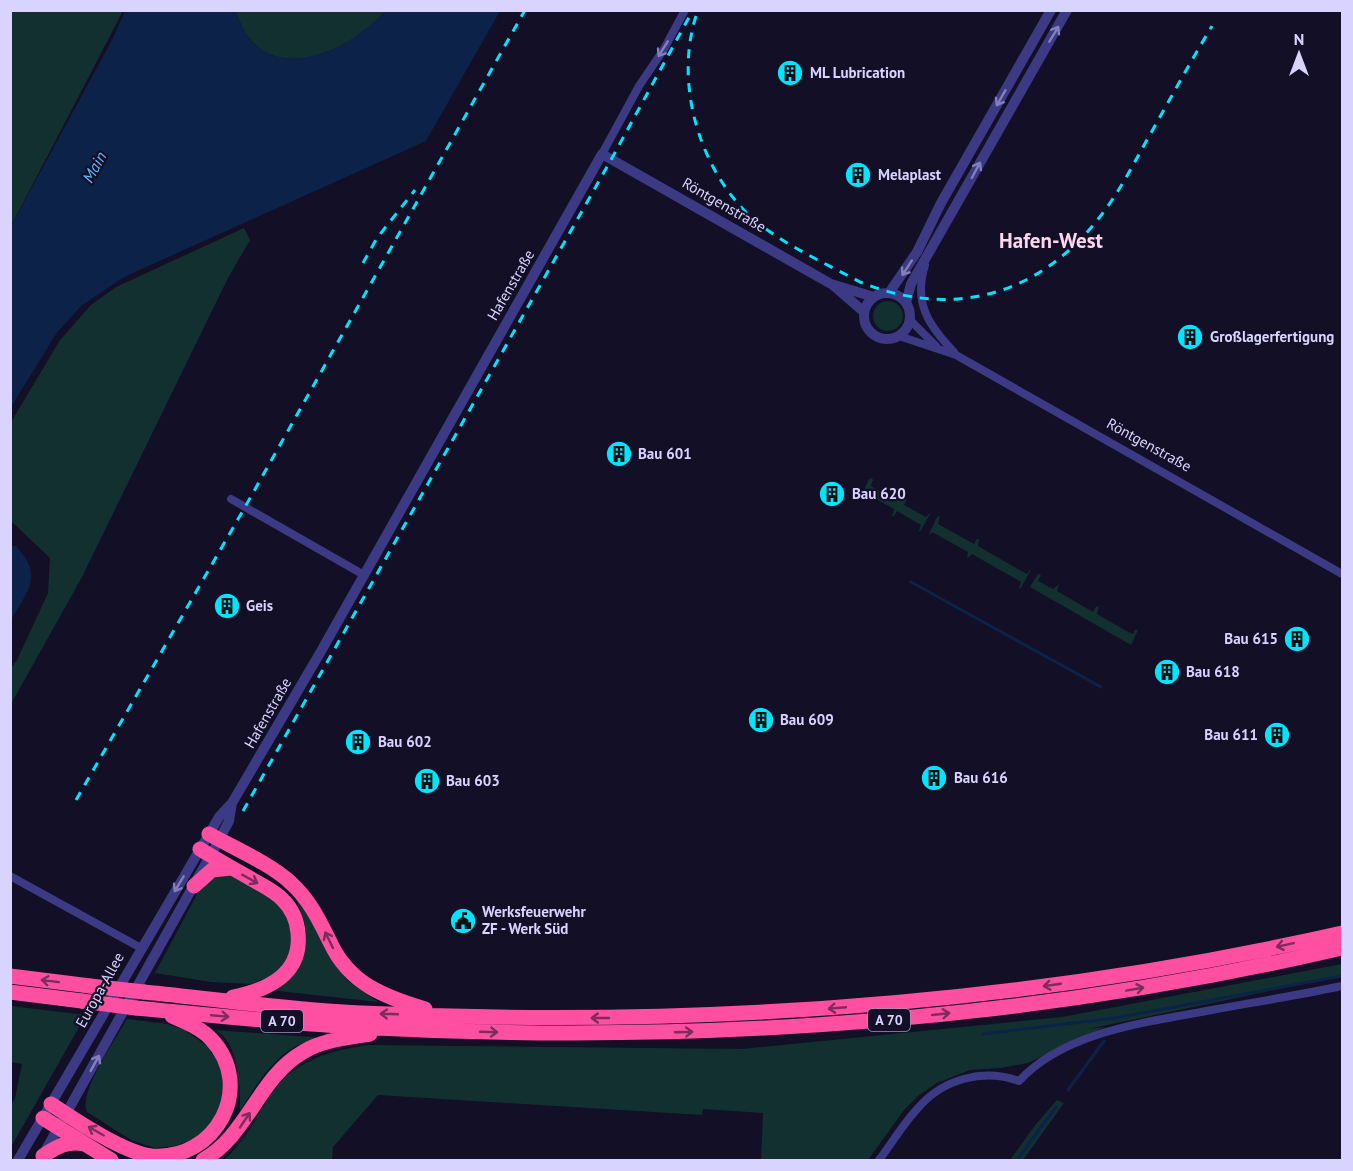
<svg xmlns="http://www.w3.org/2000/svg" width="1353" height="1171" font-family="'PT Sans',sans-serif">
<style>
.green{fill:#12302f}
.water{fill:#0c2248}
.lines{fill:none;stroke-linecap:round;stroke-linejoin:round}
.stream{stroke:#0c2248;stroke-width:3}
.minor{stroke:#3d3a85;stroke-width:8}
.tertiary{stroke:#3d3a85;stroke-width:10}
.motorway{stroke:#ff4fa3;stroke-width:15}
.rail{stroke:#00e5ff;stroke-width:3;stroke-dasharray:9 8;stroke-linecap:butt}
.motorway-bridge{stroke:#ff4fa3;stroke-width:15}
.oneway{stroke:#837fbc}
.oneway2{stroke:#7d2c5e}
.labels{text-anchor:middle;stroke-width:4.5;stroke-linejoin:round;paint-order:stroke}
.shield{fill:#130f26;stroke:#9e99be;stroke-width:1.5}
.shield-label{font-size:14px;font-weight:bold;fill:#d9d4ff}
.poi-label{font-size:15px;font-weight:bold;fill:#d9d4ff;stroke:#130f26;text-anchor:start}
.street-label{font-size:15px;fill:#d9d4ff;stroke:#130f26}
.water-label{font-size:16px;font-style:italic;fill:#62b6ff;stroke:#130f26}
.district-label{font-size:21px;font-weight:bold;fill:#ffd6f0;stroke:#130f26}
</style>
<rect width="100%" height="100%" fill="#130f26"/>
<path class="green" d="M11 10 123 11 11 226 10 11Z
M236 11H385C345 57 259 90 236 11Z
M244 228 250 240 228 278 82 577 11 704V668L17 660 48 593 50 558 11 521V422L60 340 91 305 116 287Z
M873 316a15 15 0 1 1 30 0a15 15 0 1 1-30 0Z
M872 478 873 480 871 486 898 501 902 496 906 497 907 500 904 505 926 517 931 512 920 532 919 531 921 525 897 511 894 516H892L894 509 867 494 863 499H860L869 479Z
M940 516 938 524 974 544 977 539H979L978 546 1023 572 1027 574 1032 568 1021 588H1019L1021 582 972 554 967 559 968 552 932 532 928 536 937 517Z
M1038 574 1041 575 1038 581 1053 589 1059 584 1057 591 1093 612 1096 607 1099 606 1097 614 1130 633 1133 634 1135 630H1138L1131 645 1030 587Z
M225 871 277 900 292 921 290 956 277 973 252 984 211 982 155 973 203 883Z
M295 897 310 916 335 965 347 980 378 1002 269 990 305 943 306 927Z
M1342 964V976L1088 1029 1105 1027 1028 1063 1001 1068 970 1070 937 1083 919 1095 904 1110 868 1160H761L763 1113 703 1109 702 1115 378 1095 333 1147 332 1160H224C233 1151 243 1140 250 1129 260 1114 268 1095 281 1082 305 1057 335 1050 368 1045L742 1049 1062 1017Z
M11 1006 86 1015 11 1147V1105L15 1098 22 1064 11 1062Z
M127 1019 167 1024 183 1029 207 1046 220 1065 224 1092 213 1122 196 1138 175 1146 155 1148 131 1140 87 1112C78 1092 116 1039 127 1019Z
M215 1030 324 1038C282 1041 260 1079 240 1111 240 1088 240 1043 215 1030Z
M1057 1100 1064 1103 1023 1160H1010L1036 1124Z"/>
<path class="water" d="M125 11H236C259 90 345 57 385 11H500L426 141 124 277 81 306 56 334 11 407V226L112 40Z
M11 546H16C44 576 28 590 11 620Z"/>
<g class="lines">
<path class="stream" d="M911 582 1101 687
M983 1034 1115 1018 1342 976
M1068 1090 1104 1041
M1017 1160 1056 1107"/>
<path class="minor" d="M602 154 639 86 664 49 685 10
M925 265C913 303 929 326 954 352
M910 320 936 346
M899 336 956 355 1342 574
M231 499 364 575
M10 876 141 948
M879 1160C892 1143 903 1124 918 1108 943 1079 983 1068 1019 1081 1065 1031 1148 1022 1212 1010 1256 1002 1299 995 1342 986"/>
<path class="tertiary" d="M834 286 864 312
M864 316a23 23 0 1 1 46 0a23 23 0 1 1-46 0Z
M889 293 917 252 941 203 1051 10
M906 303 911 284 1067 10
M43 1155 219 840 229 821 232 803
M18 1160 219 817 232 803 320 653 602 154 831 284 874 297"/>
<path class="motorway" d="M209 834C234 848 271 864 291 883 310 900 320 922 331 944 350 984 385 997 425 1009
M200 849C216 859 232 868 248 877 259 884 274 890 283 900 292 909 297 920 298 933 302 974 268 990 233 997
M194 886 212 870 231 868
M10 976 90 986
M10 992 82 1001
M144 992C216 999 289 1010 361 1013 691 1028 1020 1006 1342 933
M136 1008C209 1015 282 1023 355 1027 686 1045 1019 1023 1342 948
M51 1104C75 1120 124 1153 152 1156 216 1161 256 1087 211 1039 201 1028 185 1022 172 1016
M43 1118 111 1160
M43 1156C56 1147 68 1140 84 1144
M203 1160C248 1135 258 1078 303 1052 323 1040 347 1038 370 1034"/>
<path class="rail" d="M696 16C674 85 700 171 753 219 784 245 825 263 860 282 962 323 1052 290 1112 200 1127 178 1138 155 1151 133 1171 97 1191 61 1212 26
M363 263 377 238 415 190
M76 800 245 507 525 10
M243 811 612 158 693 10"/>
<path class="motorway-bridge" d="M90 986 144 992
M82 1001 136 1008"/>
</g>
<defs><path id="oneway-shaft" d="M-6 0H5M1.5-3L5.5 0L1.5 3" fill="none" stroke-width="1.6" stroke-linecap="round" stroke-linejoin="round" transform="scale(1.5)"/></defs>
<g class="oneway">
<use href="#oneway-shaft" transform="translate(1054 34) rotate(-59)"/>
<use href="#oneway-shaft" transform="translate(663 49) rotate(122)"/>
<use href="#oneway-shaft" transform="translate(1001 98) rotate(120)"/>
<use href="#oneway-shaft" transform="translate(976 170) rotate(-62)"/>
<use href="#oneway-shaft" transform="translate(907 268) rotate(123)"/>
<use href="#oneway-shaft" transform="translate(179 884) rotate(121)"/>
<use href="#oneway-shaft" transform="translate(95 1063) rotate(-61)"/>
</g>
<g class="oneway2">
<use href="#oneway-shaft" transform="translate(250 879) rotate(29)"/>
<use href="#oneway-shaft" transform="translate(329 940) rotate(-116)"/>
<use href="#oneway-shaft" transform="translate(1285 945) rotate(168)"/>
<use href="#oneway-shaft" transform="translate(50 981) rotate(-173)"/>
<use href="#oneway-shaft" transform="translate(1052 985) rotate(172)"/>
<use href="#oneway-shaft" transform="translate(1135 989) rotate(-10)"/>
<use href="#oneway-shaft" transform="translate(837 1008) rotate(175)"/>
<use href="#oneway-shaft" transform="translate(389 1014) rotate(-178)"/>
<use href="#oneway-shaft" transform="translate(941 1014) rotate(-6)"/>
<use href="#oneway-shaft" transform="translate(220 1016) rotate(5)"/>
<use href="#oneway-shaft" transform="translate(600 1018) rotate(180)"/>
<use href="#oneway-shaft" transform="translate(489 1032) rotate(2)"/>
<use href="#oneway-shaft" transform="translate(684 1032) rotate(-2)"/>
<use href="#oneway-shaft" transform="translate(245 1120) rotate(-56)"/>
<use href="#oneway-shaft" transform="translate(96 1131) rotate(-150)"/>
</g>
<defs>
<g id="building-disc" transform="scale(1.35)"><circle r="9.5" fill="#00e5ff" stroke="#130f26"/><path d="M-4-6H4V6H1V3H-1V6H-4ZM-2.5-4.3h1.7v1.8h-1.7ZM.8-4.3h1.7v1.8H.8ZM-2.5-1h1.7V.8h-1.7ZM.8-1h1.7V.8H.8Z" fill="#111"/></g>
<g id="civic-disc" transform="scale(1.35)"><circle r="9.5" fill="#00e5ff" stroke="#130f26"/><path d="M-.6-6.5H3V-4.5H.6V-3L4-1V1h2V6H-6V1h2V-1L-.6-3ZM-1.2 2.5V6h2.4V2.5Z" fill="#111"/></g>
</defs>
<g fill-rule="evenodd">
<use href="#building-disc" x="790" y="73"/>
<use href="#building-disc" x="858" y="175"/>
<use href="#building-disc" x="1190" y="337"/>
<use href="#building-disc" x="619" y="454"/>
<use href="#building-disc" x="832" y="494"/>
<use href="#building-disc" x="227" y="606"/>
<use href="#building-disc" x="1297" y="639"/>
<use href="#building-disc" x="1167" y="672"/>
<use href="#building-disc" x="761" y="720"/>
<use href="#building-disc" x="1277" y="735"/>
<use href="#building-disc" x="358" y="742"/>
<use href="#building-disc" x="934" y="778"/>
<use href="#building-disc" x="427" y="781"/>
<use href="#civic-disc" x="463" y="921"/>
</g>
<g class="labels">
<g class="shield">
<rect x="868" y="1009" width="42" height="22" rx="4.5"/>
<rect x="261" y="1010" width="42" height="22" rx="4.5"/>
</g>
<g class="shield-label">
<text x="889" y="1025">A 70</text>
<text x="282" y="1026">A 70</text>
</g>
<g class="poi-label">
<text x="810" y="78">ML Lubrication</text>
<text x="878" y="180">Melaplast</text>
<text x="1210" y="342">Großlagerfertigung</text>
<text x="638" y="459">Bau 601</text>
<text x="852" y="499">Bau 620</text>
<text x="246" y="611">Geis</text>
<text x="1278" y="644" text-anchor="end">Bau 615</text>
<text x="1186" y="677">Bau 618</text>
<text x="780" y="725">Bau 609</text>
<text x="1258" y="740" text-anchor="end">Bau 611</text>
<text x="378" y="747">Bau 602</text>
<text x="954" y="783">Bau 616</text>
<text x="446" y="786">Bau 603</text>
<text x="482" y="917">Werksfeuerwehr<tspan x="482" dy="17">ZF - Werk Süd</tspan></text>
</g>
<g class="street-label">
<text transform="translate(724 205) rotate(30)" y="5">Röntgenstraße</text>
<text transform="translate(511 285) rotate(-60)" y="5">Hafenstraße</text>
<text transform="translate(1149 445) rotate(29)" y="5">Röntgenstraße</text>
<text transform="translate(268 713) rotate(-60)" y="5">Hafenstraße</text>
<text transform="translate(100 990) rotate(-61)" y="5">Europa-Allee</text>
</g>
<g class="water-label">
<text transform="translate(94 167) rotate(-61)" y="6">Main</text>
</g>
<g class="district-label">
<text x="1051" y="248">Hafen-West</text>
</g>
</g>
<rect width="1353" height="1171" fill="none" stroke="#d9d4ff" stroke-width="24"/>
<g transform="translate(1299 54)" stroke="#130f26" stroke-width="4.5" paint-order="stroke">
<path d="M0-4.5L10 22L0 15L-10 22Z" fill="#d9d4ff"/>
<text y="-9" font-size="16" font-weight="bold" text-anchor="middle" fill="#d9d4ff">N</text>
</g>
</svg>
